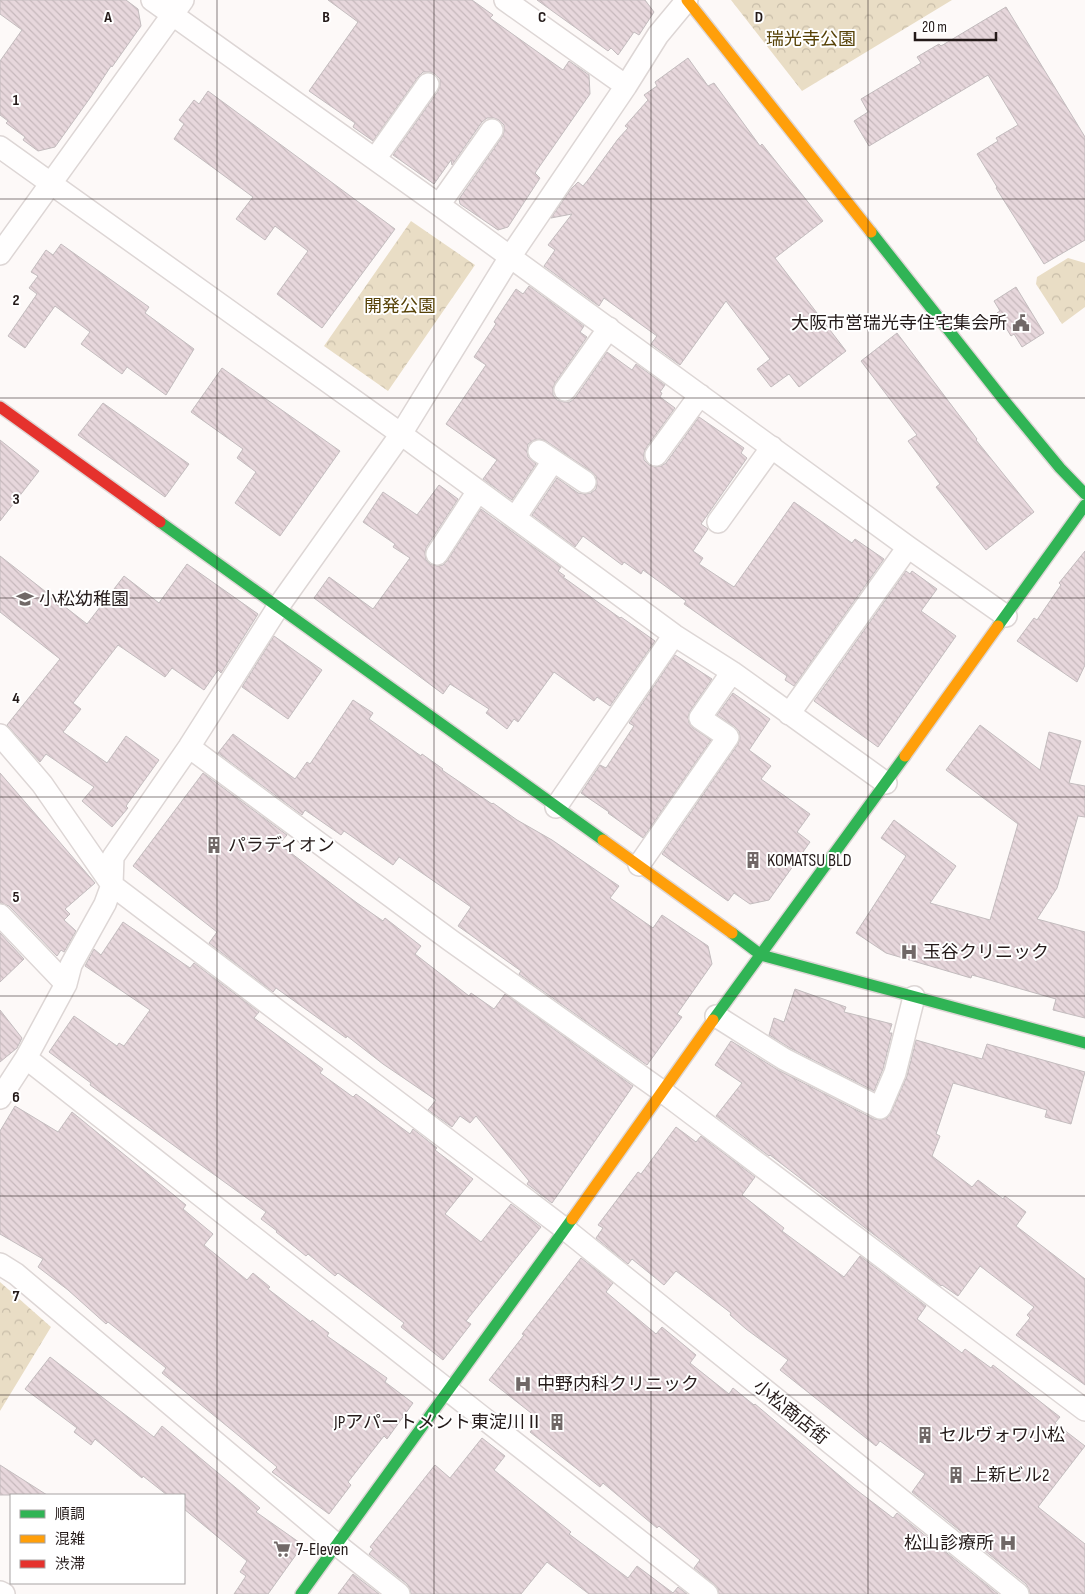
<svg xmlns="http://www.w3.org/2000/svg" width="1085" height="1594" font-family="'Sofia Sans Condensed','Noto Sans JP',sans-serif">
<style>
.park{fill:url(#park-crowns)}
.building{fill:url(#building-back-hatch);stroke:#c3bcbe}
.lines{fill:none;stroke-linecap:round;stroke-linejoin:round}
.street-casing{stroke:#ddd6d5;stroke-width:24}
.fast-casing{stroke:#ddd6d5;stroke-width:14}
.slow-casing{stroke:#ddd6d5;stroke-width:14}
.jam-casing{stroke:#ddd6d5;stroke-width:14}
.street{stroke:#fffefe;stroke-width:21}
.fast{stroke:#30b455;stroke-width:11}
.slow{stroke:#ff9f0a;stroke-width:11}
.jam{stroke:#e5322d;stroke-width:11}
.grid{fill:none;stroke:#241a19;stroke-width:1;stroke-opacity:0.55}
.labels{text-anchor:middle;stroke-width:4;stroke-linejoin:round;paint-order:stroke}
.park-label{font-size:18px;fill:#574207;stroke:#fff}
.poi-label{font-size:18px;fill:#241a19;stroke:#fff;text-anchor:start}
.street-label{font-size:18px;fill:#241a19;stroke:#fff}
.grid-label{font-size:16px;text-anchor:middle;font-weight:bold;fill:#241a19;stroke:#fff;stroke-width:4;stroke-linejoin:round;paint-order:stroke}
</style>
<defs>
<pattern id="park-crowns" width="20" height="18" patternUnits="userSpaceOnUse" patternTransform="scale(1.25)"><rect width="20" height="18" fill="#e9ddc5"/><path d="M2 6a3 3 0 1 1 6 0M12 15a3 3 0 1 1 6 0" fill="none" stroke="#c8bda9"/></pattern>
<pattern id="building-back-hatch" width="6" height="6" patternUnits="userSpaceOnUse" patternTransform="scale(1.25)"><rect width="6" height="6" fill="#e7d7dc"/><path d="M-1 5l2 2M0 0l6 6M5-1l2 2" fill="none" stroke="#c6b8bc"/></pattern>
</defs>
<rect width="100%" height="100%" fill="#fdf9f8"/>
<path class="park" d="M731 0H952L802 91Z
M411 221 475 265 388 391 324 346Z
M1068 258 1085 263V307L1062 324 1036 284 1037 277Z
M0 1282 51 1327 0 1411Z"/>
<path class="building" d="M0 0H126L138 9 141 26 112 67 111 66 90 98 55 147 38 151 23 140 25 137 6 123 8 121 0 115V61L22 30 0 14Z
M328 0H472L493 15 490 18 563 70 569 61 589 75 590 94 535 173 540 178 508 227 498 230 460 204 459 199 502 137 504 132V125L499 120 494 118H487L482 122 452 165 451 160 434 184 393 155 438 91 440 86V79L435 74 430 72H423L418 77 373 141 353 127 355 123 309 91 358 22Z
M537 0H645L654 12 639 35 634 32 618 55 611 48 608 51Z
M1006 7 1085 137V240L1044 264 996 188 997 187 977 154 998 141 996 138 1018 125 988 75 869 146 854 121 868 112 861 99 921 63 917 57 939 44 941 46Z
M688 58 708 86 714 83 760 146 762 144 823 221 775 258 846 351 799 387 789 374 771 387 757 369 770 359 726 301 680 365 651 344 657 336 604 298 599 306 544 266 555 250 548 245 572 214 551 218 571 189 578 182 583 186 588 180 618 139 628 128 625 126 648 100 644 95 657 86 655 82Z
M208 91 395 229 322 328 277 294 308 251 275 226 265 240 236 219 253 197 174 139 184 124 179 120 194 100 199 104Z
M61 244 149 307 145 313 194 349 166 395 127 367 122 374 81 344 90 332 55 306 25 348 8 336 37 294 29 288 38 276 31 272 46 250 53 255Z
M529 286 584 326 580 332 587 337 555 383 553 388V395L557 400 564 402H570L575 398 607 352 632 370 636 364 665 385 660 392 662 393 660 397 675 408 646 448 644 453V460L649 465 655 467 661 466 666 463 699 417 744 448 741 453 747 458 701 524 708 529 693 551 703 558 699 564 734 587 794 502 852 543 855 539 884 559 794 686 785 680 787 676 684 604 686 601 643 570 641 574 624 562 622 565 583 536 575 547 532 515 557 478 578 493 585 494 591 493 596 489 597 482 596 476 592 472 546 441 540 439 534 440 528 444 527 451 528 457 536 464 512 500 483 479 497 460 446 424 486 365 474 357 496 324 494 322 516 289 523 294Z
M1016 287 1044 333 1022 347 1014 334 1011 336 997 313 1000 311 994 301Z
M897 333 977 439 976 440 1034 512 986 550 936 487 940 484 908 441 917 435 861 361Z
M222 368 340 451 280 536 235 503 256 472 237 458 243 449 191 412Z
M103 403 189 464 165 497 78 435Z
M0 440 39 471 0 521Z
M439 485 458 499 426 548 425 554 426 560 430 564 437 566 443 565 447 561 481 509 561 567 558 571 565 576 563 577 620 618 621 617 655 641 610 706 597 697 594 701 554 672 518 722 514 719 507 729 486 713 489 709 450 684 443 694 314 598 329 577 373 609 410 558 393 547 395 544 363 522 383 492 417 515Z
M1085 551V665L1077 682 1017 641 1034 618 1037 620 1061 585 1059 583Z
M0 556 87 624 124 576 159 603 187 564 258 614 221 673 218 670 204 690 172 668 165 677 118 645 73 703 81 709 63 732 107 763 126 736 159 760 126 806 128 808 112 827 82 801 94 787 46 754 40 762 7 725 60 659 0 612Z
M906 571 910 574 912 571 937 589 921 611 956 636 878 747 814 701Z
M274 636 322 670 288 719 242 687Z
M675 655 712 679 690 711 688 717 689 723 693 728 711 740 643 838 608 813 609 812 581 793 600 765 606 768 634 726 629 723Z
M733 693 770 719 749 750 771 766 761 779 810 814 797 832 810 842 769 900 750 904 734 893 728 901 662 854 738 744 740 738 739 731 735 727 717 715Z
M353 700 373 713 369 719 421 756 422 754 443 769 442 770 492 804 493 803 517 820 552 840 619 886 610 898 653 928 662 915 708 946 712 964 677 1014 682 1017 647 1065 519 974 521 971 458 926 471 907 399 857 393 865 344 831 341 835 305 810 302 815 218 753 233 734 295 779 307 762 310 764Z
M980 725 1040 770 1049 732 1081 741 1069 783 1085 786V817L1078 816 1057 888 1037 919 1085 932V1018L1053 1010 1056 999 972 975 971 978 886 953 856 933 906 856 881 838 894 820 956 866 930 903 990 920 1018 824 946 770Z
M0 773 95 883 65 909 70 914 64 920 76 931 64 952 61 950 57 956 9 906 0 903Z
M203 773 287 835 279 844 357 903 383 921 385 918 421 946 415 954 469 996 471 993 494 1009 505 994 633 1086 552 1203 527 1184 529 1181 476 1116 470 1123 460 1116 452 1127 428 1110 436 1100 383 1064 347 1036 346 1038 276 988 273 992 209 943 217 932 133 866Z
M123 922 190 968 194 963 259 1012 254 1018 323 1069 320 1073 353 1097 356 1094 410 1134 413 1129 437 1148 435 1150 473 1179 445 1214 481 1242 511 1204 541 1227 466 1321 471 1324 443 1360 401 1327 404 1323 361 1290 338 1273 335 1276 308 1254 306 1256 276 1232 277 1231 261 1219 266 1212 90 1085 91 1083 49 1052 74 1016 117 1046 119 1043 124 1046 150 1010 85 966 94 949 101 955Z
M0 933 24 959 0 982Z
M795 989 846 1007 844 1012 892 1024 889 1033H892L883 1069 874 1091 790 1048 769 1035 774 1018 784 1022Z
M0 1010 22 1038 17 1048 0 1062Z
M916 1040 982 1059 987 1044 1085 1072 1071 1124 1045 1117 1047 1110 953 1083 936 1134 940 1136 932 1156 972 1187 978 1180 1003 1199 1005 1196 1026 1212 1016 1226 1085 1279V1385L1016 1335 1030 1318 1027 1315 1034 1307 980 1266 958 1296 942 1285 941 1286 770 1155 769 1156 716 1116 742 1083 715 1065 731 1041 778 1070 874 1119 880 1120 887 1118 891 1113 907 1076Z
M15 1106 58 1132 72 1112 186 1205 183 1209 213 1234 204 1245 247 1280 253 1273 270 1287 268 1289 311 1322 312 1320 329 1333 327 1336 387 1378 385 1382 413 1403 387 1439 384 1436 348 1482 351 1485 329 1514 272 1472 277 1467 162 1373 166 1368 108 1322 106 1324 68 1290 38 1267 43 1259 0 1234V1131Z
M676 1127 696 1142 701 1136 755 1177 742 1195 784 1228 782 1231 844 1277 860 1256 926 1306 917 1319 962 1353 965 1349 991 1368 993 1365 1060 1417 1055 1423 1085 1446 1038 1507 1085 1544V1594H1030L1029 1589 1026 1584 912 1492 925 1474 880 1441 876 1446 780 1370 788 1360 746 1329 730 1315 731 1313 676 1271 664 1285 632 1259 628 1264 596 1238 603 1228 598 1225 638 1172 641 1174Z
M581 1258 613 1283 606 1292 656 1334 662 1327 696 1355 690 1363 729 1394 733 1388 754 1405 755 1404 854 1488 893 1518 897 1513 998 1594H719L718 1589 715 1585 694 1568 700 1560 659 1526 657 1528 603 1483 600 1487 530 1432 540 1420 489 1380 524 1335 522 1334Z
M50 1357 154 1437 162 1426 260 1508 256 1512 303 1545 268 1594H234L246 1576 240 1572 247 1561 184 1509V1495H167L143 1476 142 1478 95 1439 91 1445 74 1432 77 1428 25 1389Z
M482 1438 505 1456 494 1470 571 1532 569 1534 628 1578 637 1566 673 1593 678 1587 687 1594H589L547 1562 521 1594H411L410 1589 407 1584 369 1554 373 1549 370 1547 435 1465 450 1478Z
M0 1465 47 1495H0Z
M353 1574 379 1594H338Z"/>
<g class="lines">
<g class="street-casing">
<path id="street" d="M152 0 439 205 908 547 1006 616
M505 0 626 86
M687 0 658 35 626 86 510 257 401 434 278 607 189 747 113 857 112 885 565 1229 1018 1594
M0 147 401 434 674 635 732 672 886 783
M375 159 428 84
M439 205 492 130
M0 254 183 0
M565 390 609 328
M539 451 585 482
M656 455 700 395
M515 518 553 461
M718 522 772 447
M437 554 478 491
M789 714 908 547
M0 735 42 784 112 885 105 904 71 965 66 984 26 1058 0 1098
M189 747 450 940 663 1092 1085 1410
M556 807 674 635
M639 865 728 737 700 718 732 672
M0 915 66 984
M716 1016 784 1059 880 1108 895 1073 914 997
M26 1058 707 1594
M0 1264 16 1274 336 1544 399 1594
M0 1592 4 1594"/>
</g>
<g class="fast-casing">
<path id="fast" d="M871 232 1003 399 1060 468 1085 494
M160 522 603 840
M998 626 1085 505
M732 933 761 955 1085 1043
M713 1020 905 756
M301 1594 572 1219"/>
</g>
<g class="slow-casing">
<path id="slow" d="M687 0 871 232
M905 756 998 626
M603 840 732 933
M572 1219 713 1020"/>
</g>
<g class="jam-casing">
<path id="jam" d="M0 407 160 522"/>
</g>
<use href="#street" class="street"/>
<use href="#fast" class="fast"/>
<use href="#slow" class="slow"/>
<use href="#jam" class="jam"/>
</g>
<path class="grid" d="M217 0V1594M434 0V1594M651 0V1594M868 0V1594M0 199H1085M0 398H1085M0 598H1085M0 797H1085M0 996H1085M0 1196H1085M0 1395H1085"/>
<defs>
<g id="civic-bare" transform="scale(1.35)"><path d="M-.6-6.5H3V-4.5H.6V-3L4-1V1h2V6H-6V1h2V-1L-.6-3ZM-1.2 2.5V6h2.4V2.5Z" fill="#706867" stroke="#fff" stroke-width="2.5" paint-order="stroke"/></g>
<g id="school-bare" transform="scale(1.35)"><path d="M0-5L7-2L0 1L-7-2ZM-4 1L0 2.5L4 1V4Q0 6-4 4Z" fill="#706867" stroke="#fff" stroke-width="2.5" paint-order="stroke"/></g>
<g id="building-bare" transform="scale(1.35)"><path d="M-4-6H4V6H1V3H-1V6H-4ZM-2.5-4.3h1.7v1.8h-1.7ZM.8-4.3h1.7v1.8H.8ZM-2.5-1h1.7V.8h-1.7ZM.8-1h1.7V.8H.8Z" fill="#706867" stroke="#fff" stroke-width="2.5" paint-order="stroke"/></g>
<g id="hospital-bare" transform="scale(1.35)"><path d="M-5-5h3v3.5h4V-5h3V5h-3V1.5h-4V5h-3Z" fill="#706867" stroke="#fff" stroke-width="2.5" paint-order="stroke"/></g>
<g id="supermarket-bare" transform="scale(1.35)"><path d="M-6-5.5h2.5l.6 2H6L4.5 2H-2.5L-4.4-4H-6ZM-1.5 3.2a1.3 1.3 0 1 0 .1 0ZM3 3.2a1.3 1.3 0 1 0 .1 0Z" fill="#706867" stroke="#fff" stroke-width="2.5" paint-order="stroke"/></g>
</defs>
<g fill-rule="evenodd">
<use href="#civic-bare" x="1021" y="323"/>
<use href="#school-bare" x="25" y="599"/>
<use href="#building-bare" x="214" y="845"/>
<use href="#building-bare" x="753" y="860"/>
<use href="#hospital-bare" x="909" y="952"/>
<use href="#hospital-bare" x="523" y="1384"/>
<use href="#building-bare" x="557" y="1422"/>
<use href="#building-bare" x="925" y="1435"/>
<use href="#building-bare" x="956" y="1475"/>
<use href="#hospital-bare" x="1008" y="1543"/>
<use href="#supermarket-bare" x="282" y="1549"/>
</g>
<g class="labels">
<g class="park-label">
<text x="811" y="45">瑞光寺公園</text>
<text x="400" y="312">開発公園</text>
</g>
<g class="poi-label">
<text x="1007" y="329" text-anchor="end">大阪市営瑞光寺住宅集会所</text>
<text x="39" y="605">小松幼稚園</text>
<text x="228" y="851">パラディオン</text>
<text x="767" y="866">KOMATSU BLD</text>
<text x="923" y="958">玉谷クリニック</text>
<text x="537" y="1390">中野内科クリニック</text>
<text x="543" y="1428" text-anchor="end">JPアパートメント東淀川Ⅱ</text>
<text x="939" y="1441">セルヴォワ小松</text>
<text x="970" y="1481">上新ビル2</text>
<text x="994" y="1549" text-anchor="end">松山診療所</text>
<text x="296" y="1555">7-Eleven</text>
</g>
<g class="street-label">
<text transform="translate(791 1412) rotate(39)" y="6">小松商店街</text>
</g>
</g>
<g class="grid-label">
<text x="108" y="22">A</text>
<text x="326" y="22">B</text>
<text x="542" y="22">C</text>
<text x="759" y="22">D</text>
<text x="16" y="105">1</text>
<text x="16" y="305">2</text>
<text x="16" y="504">3</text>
<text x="16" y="703">4</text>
<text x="16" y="902">5</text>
<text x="16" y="1102">6</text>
<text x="16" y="1301">7</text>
</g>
<rect x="10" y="1494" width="175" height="90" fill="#ffffff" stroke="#a7a3a3"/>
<rect x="20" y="1510" width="25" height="8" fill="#30b455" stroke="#a7a3a3"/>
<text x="55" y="1519" font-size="15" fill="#241a19">順調</text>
<rect x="20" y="1535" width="25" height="8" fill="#ff9f0a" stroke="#a7a3a3"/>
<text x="55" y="1544" font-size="15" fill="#241a19">混雑</text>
<rect x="20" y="1560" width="25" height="8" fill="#e5322d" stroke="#a7a3a3"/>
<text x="55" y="1569" font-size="15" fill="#241a19">渋滞</text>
<path d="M915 32v8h81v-8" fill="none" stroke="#241a19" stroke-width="2.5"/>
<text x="922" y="32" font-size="15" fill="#241a19" stroke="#ffffff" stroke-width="4" paint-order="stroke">20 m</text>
</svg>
